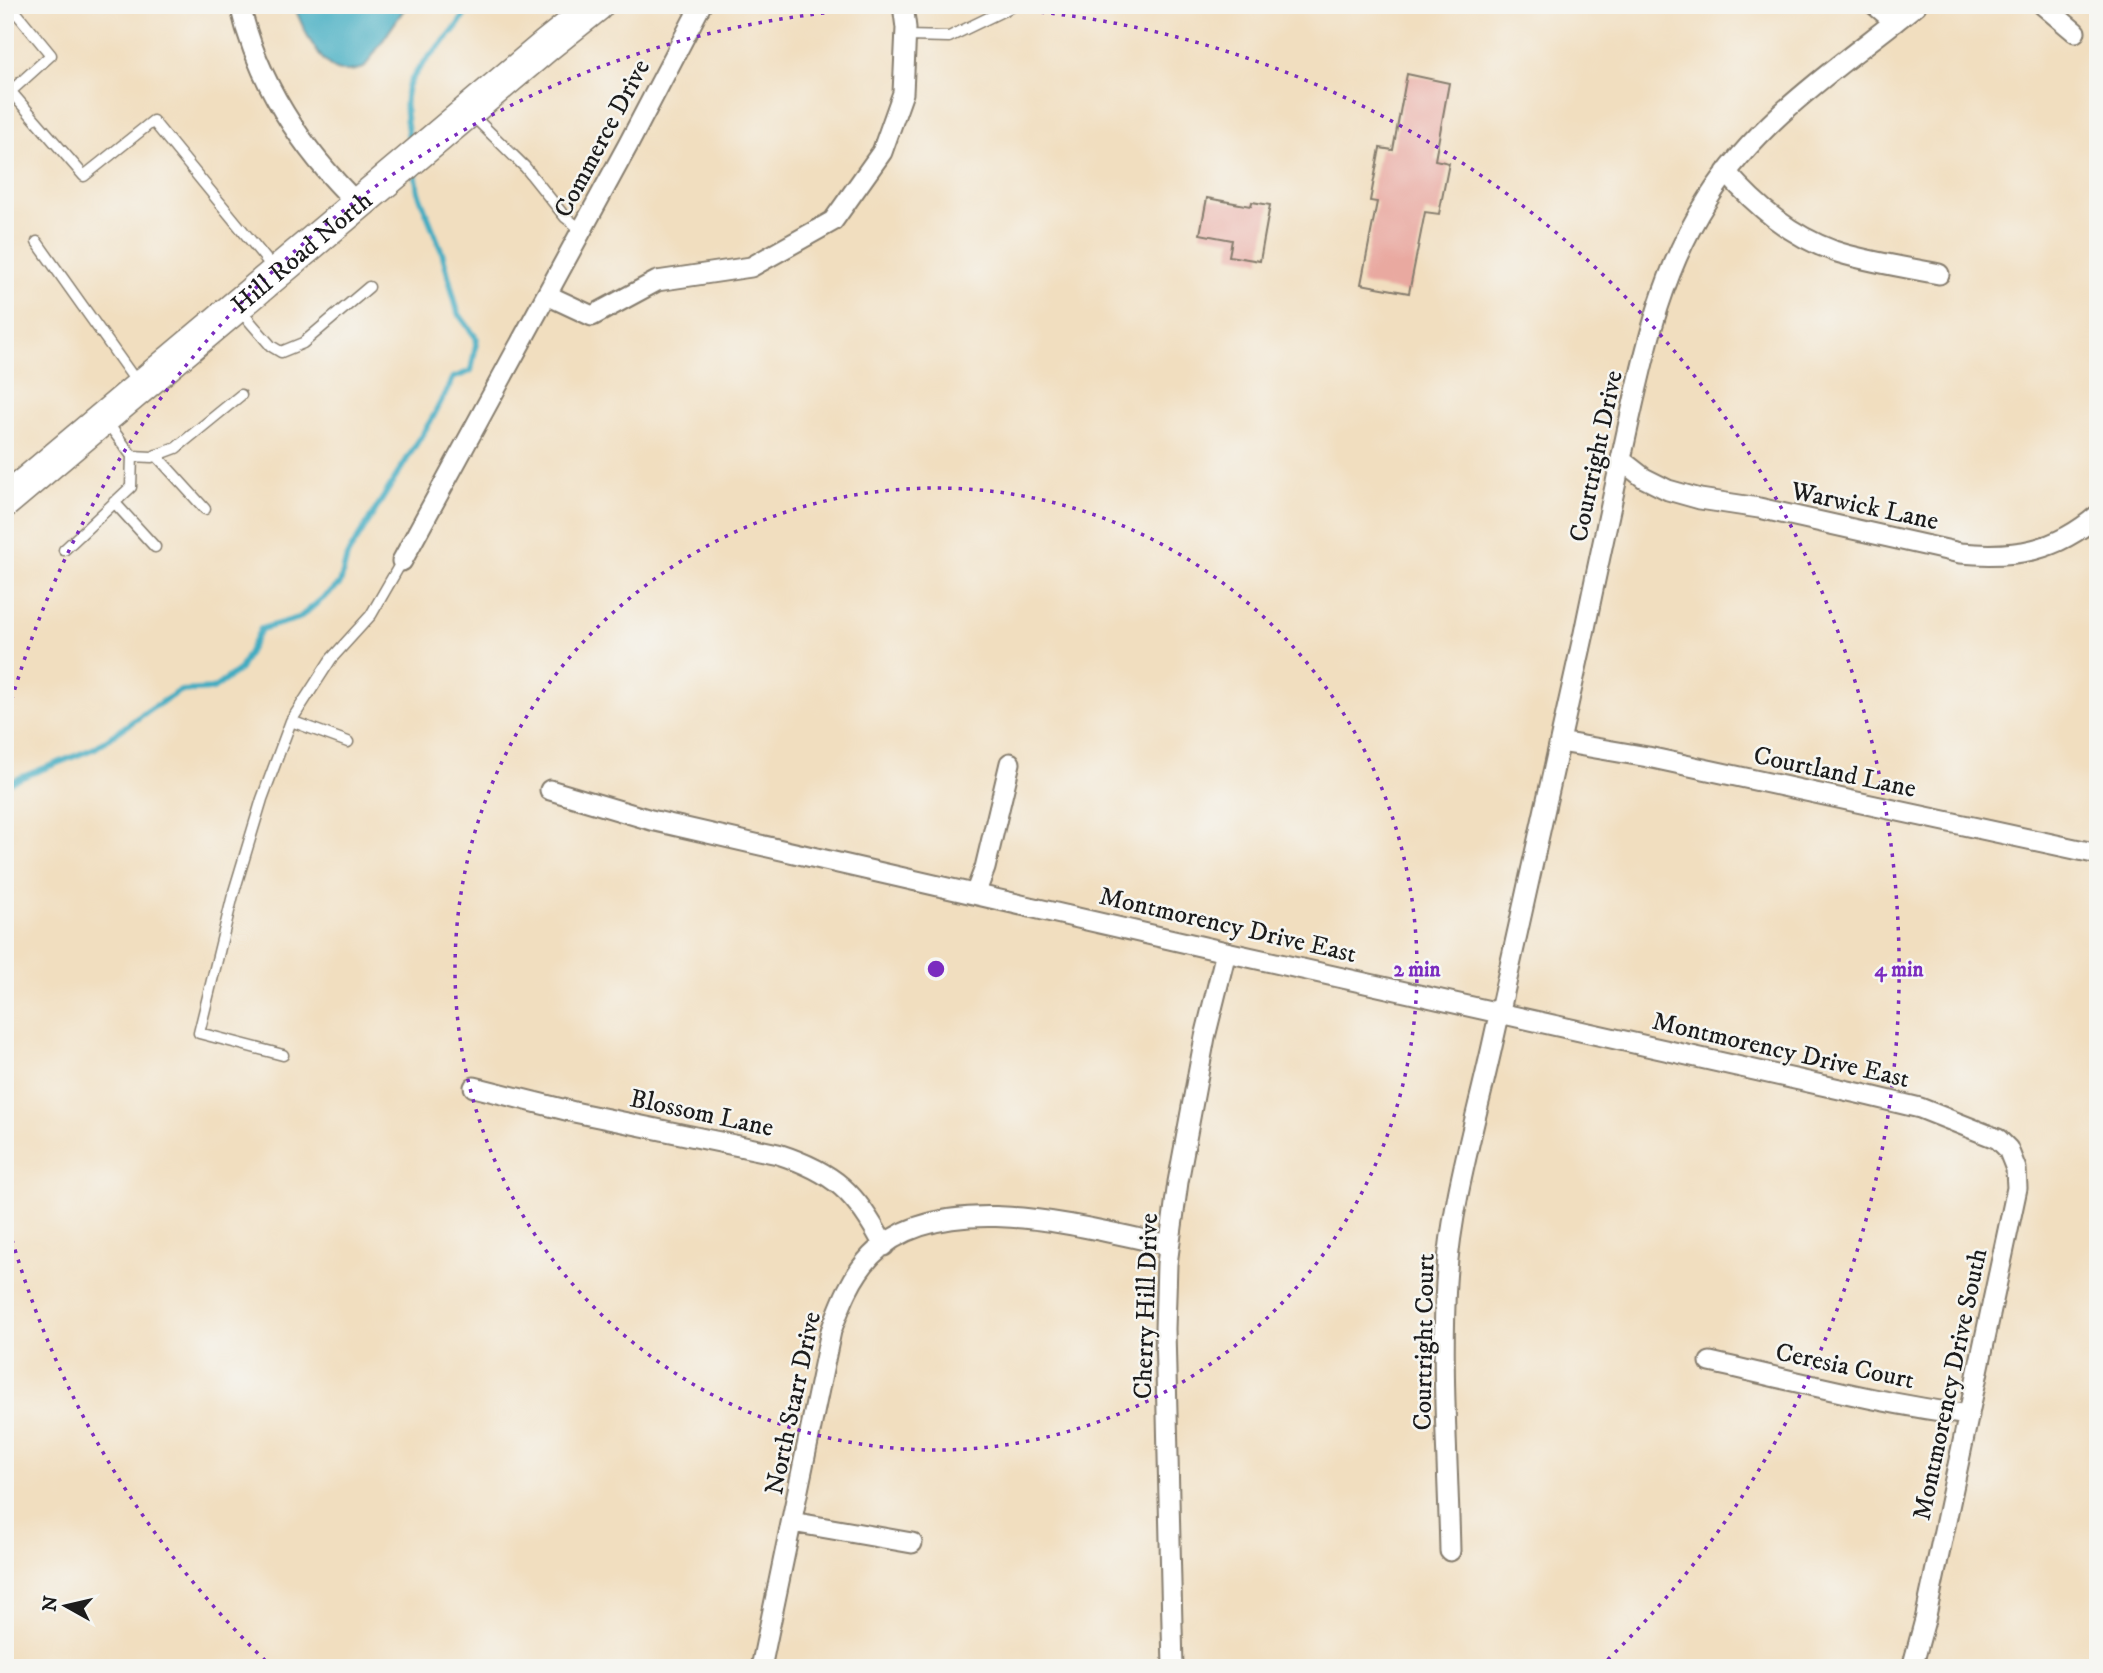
<svg xmlns="http://www.w3.org/2000/svg" width="2103" height="1673" font-family="'IM FELL DW Pica',serif">
<style>
.water{fill:#41acc1;stroke:#2e646e;stroke-width:2}
.lines{fill:none;stroke-linecap:round;stroke-linejoin:round}
.stream{stroke:#41acc1;stroke-width:6}
.building{fill:#e9a9a0}
.lane-casing{stroke:#867d6e;stroke-width:13}
.street-casing{stroke:#867d6e;stroke-width:23}
.primary-casing{stroke:#867d6e;stroke-width:35}
.lane{stroke:#fff;stroke-width:10}
.street{stroke:#fff;stroke-width:19}
.primary{stroke:#fff;stroke-width:32}
.ring{fill:none;stroke:#7b2cbf;stroke-width:3.5;stroke-dasharray:3.5 7}
.labels{text-anchor:middle;stroke-width:5;stroke-linejoin:round;paint-order:stroke}
.street-label{font-size:26px;fill:#1c1c1c;stroke:#f6f6f2}
.centre{fill:#7b2cbf;stroke:#f6f6f2;stroke-width:3.5}
.ring-label{font-size:21px;text-anchor:middle;font-weight:bold;fill:#7b2cbf;stroke:#f6f6f2;stroke-width:5;stroke-linejoin:round;paint-order:stroke}
</style>
<rect width="100%" height="100%" fill="#f6f6f2"/>
<filter id="ink" filterUnits="userSpaceOnUse"><feTurbulence type="fractalNoise" baseFrequency=".0143" numOctaves="2"/><feDisplacementMap in="SourceGraphic" scale="14" xChannelSelector="R" yChannelSelector="G"/><feConvolveMatrix kernelMatrix="1 2 1 2 8 2 1 2 1" color-interpolation-filters="sRGB"/></filter>
<filter id="wash" filterUnits="userSpaceOnUse"><feTurbulence type="fractalNoise" baseFrequency=".00686" numOctaves="4" result="noise"/><feDisplacementMap in="SourceGraphic" scale="28" xChannelSelector="R" yChannelSelector="G"/><feGaussianBlur stdDeviation="1.57" result="paint"/><feColorMatrix in="noise" values="0 0 0 0 0 0 0 0 0 0 0 0 0 0 0 0 0 1.4 0 .05"/><feComposite in="paint" operator="in"/></filter>
<g filter="url(#wash)">
<rect width="100%" height="100%" fill="#f1debf"/>
<path class="water" d="M294 5H407L364 68C356 70 345 73 337 70 317 61 301 24 294 5Z"/>
<g class="lines">
<path class="stream" d="M410 146C408 129 403 107 407 91 415 61 457 38 469 5
M5 784 95 748 149 710 180 691 213 689 240 669 261 629 299 618 340 584 347 556 433 417 453 378 471 371 477 339 458 313 442 252 418 192 415 171"/>
</g>
<g id="blocks">
<path class="building" d="M1407 74 1449 83 1435 160 1449 163 1439 214 1425 212 1409 293 1361 284 1377 202 1370 201 1380 148 1393 150Z
M1207 198 1251 206 1252 202 1270 205 1260 261 1229 256 1232 240 1200 234Z"/>
</g>
</g>
<g filter="url(#ink)">
<use href="#blocks" fill-opacity="0" stroke="#867d6e" stroke-width="2"/>
<g class="lines">
<g class="lane-casing">
<path id="lane" d="M10 5 51 55 11 91
M906 36 949 37 1015 5
M5 85 84 176 153 121 274 269
M471 114 525 167 565 217 582 230
M37 242 138 384
M239 309 271 346 281 352 303 343 369 287
M106 421 132 456 152 457 176 448 241 395
M156 455 205 509
M114 502 155 547
M64 550 131 487 132 456
M348 742 291 721 331 659 371 615 402 561
M283 1055 199 1033 233 895 262 799 291 721"/>
</g>
<g class="street-casing">
<path id="street" d="M240 5C257 81 302 150 358 204
M1875 5 1895 22
M2043 5 2075 32
M1726 172C1757 207 1790 235 1834 251 1867 262 1905 267 1939 274
M547 295 592 316 657 281 751 267 833 221 882 152 903 93 906 28 903 5
M1621 460 1644 478 1668 490 1700 499 1759 508 1960 553C2015 558 2055 552 2098 515
M402 561 628 145 701 5
M1560 742 1648 757 2098 854
M550 790 651 820 1226 952 1862 1094 1920 1108 1998 1139 2008 1149 2016 1169 2017 1188 1925 1620 1912 1668
M975 894 985 868 1010 763
M474 1087 574 1112 778 1154C834 1172 857 1193 884 1246
M1710 1362C1796 1381 1881 1404 1969 1415
M792 1522 912 1543
M1450 1551C1448 1462 1441 1371 1446 1282 1451 1205 1474 1127 1491 1051 1522 912 1554 773 1584 633 1598 564 1613 496 1628 427 1646 346 1662 270 1708 199 1760 117 1842 65 1916 5
M761 1668 831 1331C841 1304 851 1277 871 1256 939 1185 1086 1228 1169 1245
M1173 1668 1165 1329 1167 1264 1178 1182 1205 1037 1226 952"/>
</g>
<g class="primary-casing">
<g id="primary">
<path id="s1" d="M5 501 547 45 597 5"/>
</g>
</g>
<use href="#lane" class="lane"/>
<use href="#street" class="street"/>
<use href="#primary" class="primary"/>
</g>
</g>
<g class="ring">
<circle cx="936" cy="969" r="481"/>
<path d="M273 1668A963 963 0 0 1 6 1218M6 720A963 963 0 1 1 1599 1668"/>
</g>
<g class="labels">
<g class="street-label">
<text transform="translate(601 138) rotate(-62)" y="9">Commerce Drive</text>
<text dy="9" stroke="none"><textPath href="#s1" startOffset="387">Hill Road North</textPath></text>
<text transform="translate(1595 456) rotate(-78)" y="9">Courtright Drive</text>
<text transform="translate(1865 505) rotate(12)" y="9">Warwick Lane</text>
<text transform="translate(1835 771) rotate(12)" y="9">Courtland Lane</text>
<text transform="translate(1228 924) rotate(13)" y="9">Montmorency Drive East</text>
<text transform="translate(1781 1049) rotate(13)" y="9">Montmorency Drive East</text>
<text transform="translate(702 1112) rotate(12)" y="9">Blossom Lane</text>
<text transform="translate(1145 1306) rotate(-88)" y="9">Cherry Hill Drive</text>
<text transform="translate(1423 1342) rotate(-89)" y="9">Courtright Court</text>
<text transform="translate(1845 1365) rotate(12)" y="9">Ceresia Court</text>
<text transform="translate(1949 1384) rotate(-78)" y="9">Montmorency Drive South</text>
<text transform="translate(792 1403) rotate(-78)" y="9">North Starr Drive</text>
</g>
</g>
<circle cx="936" cy="969" r="10" class="centre"/>
<g class="ring-label">
<text x="1417" y="976">2 min</text>
<text x="1899" y="976">4 min</text>
</g>
<rect width="2103" height="1673" fill="none" stroke="#f6f6f2" stroke-width="28"/>
<g transform="translate(66 1606) rotate(278)" stroke="#f6f6f2" stroke-width="5" paint-order="stroke">
<path d="M0-5L12 26L0 18L-12 26Z" fill="#1c1c1c"/>
<text y="-10" font-size="19" font-weight="bold" text-anchor="middle" fill="#1c1c1c">N</text>
</g>
</svg>
